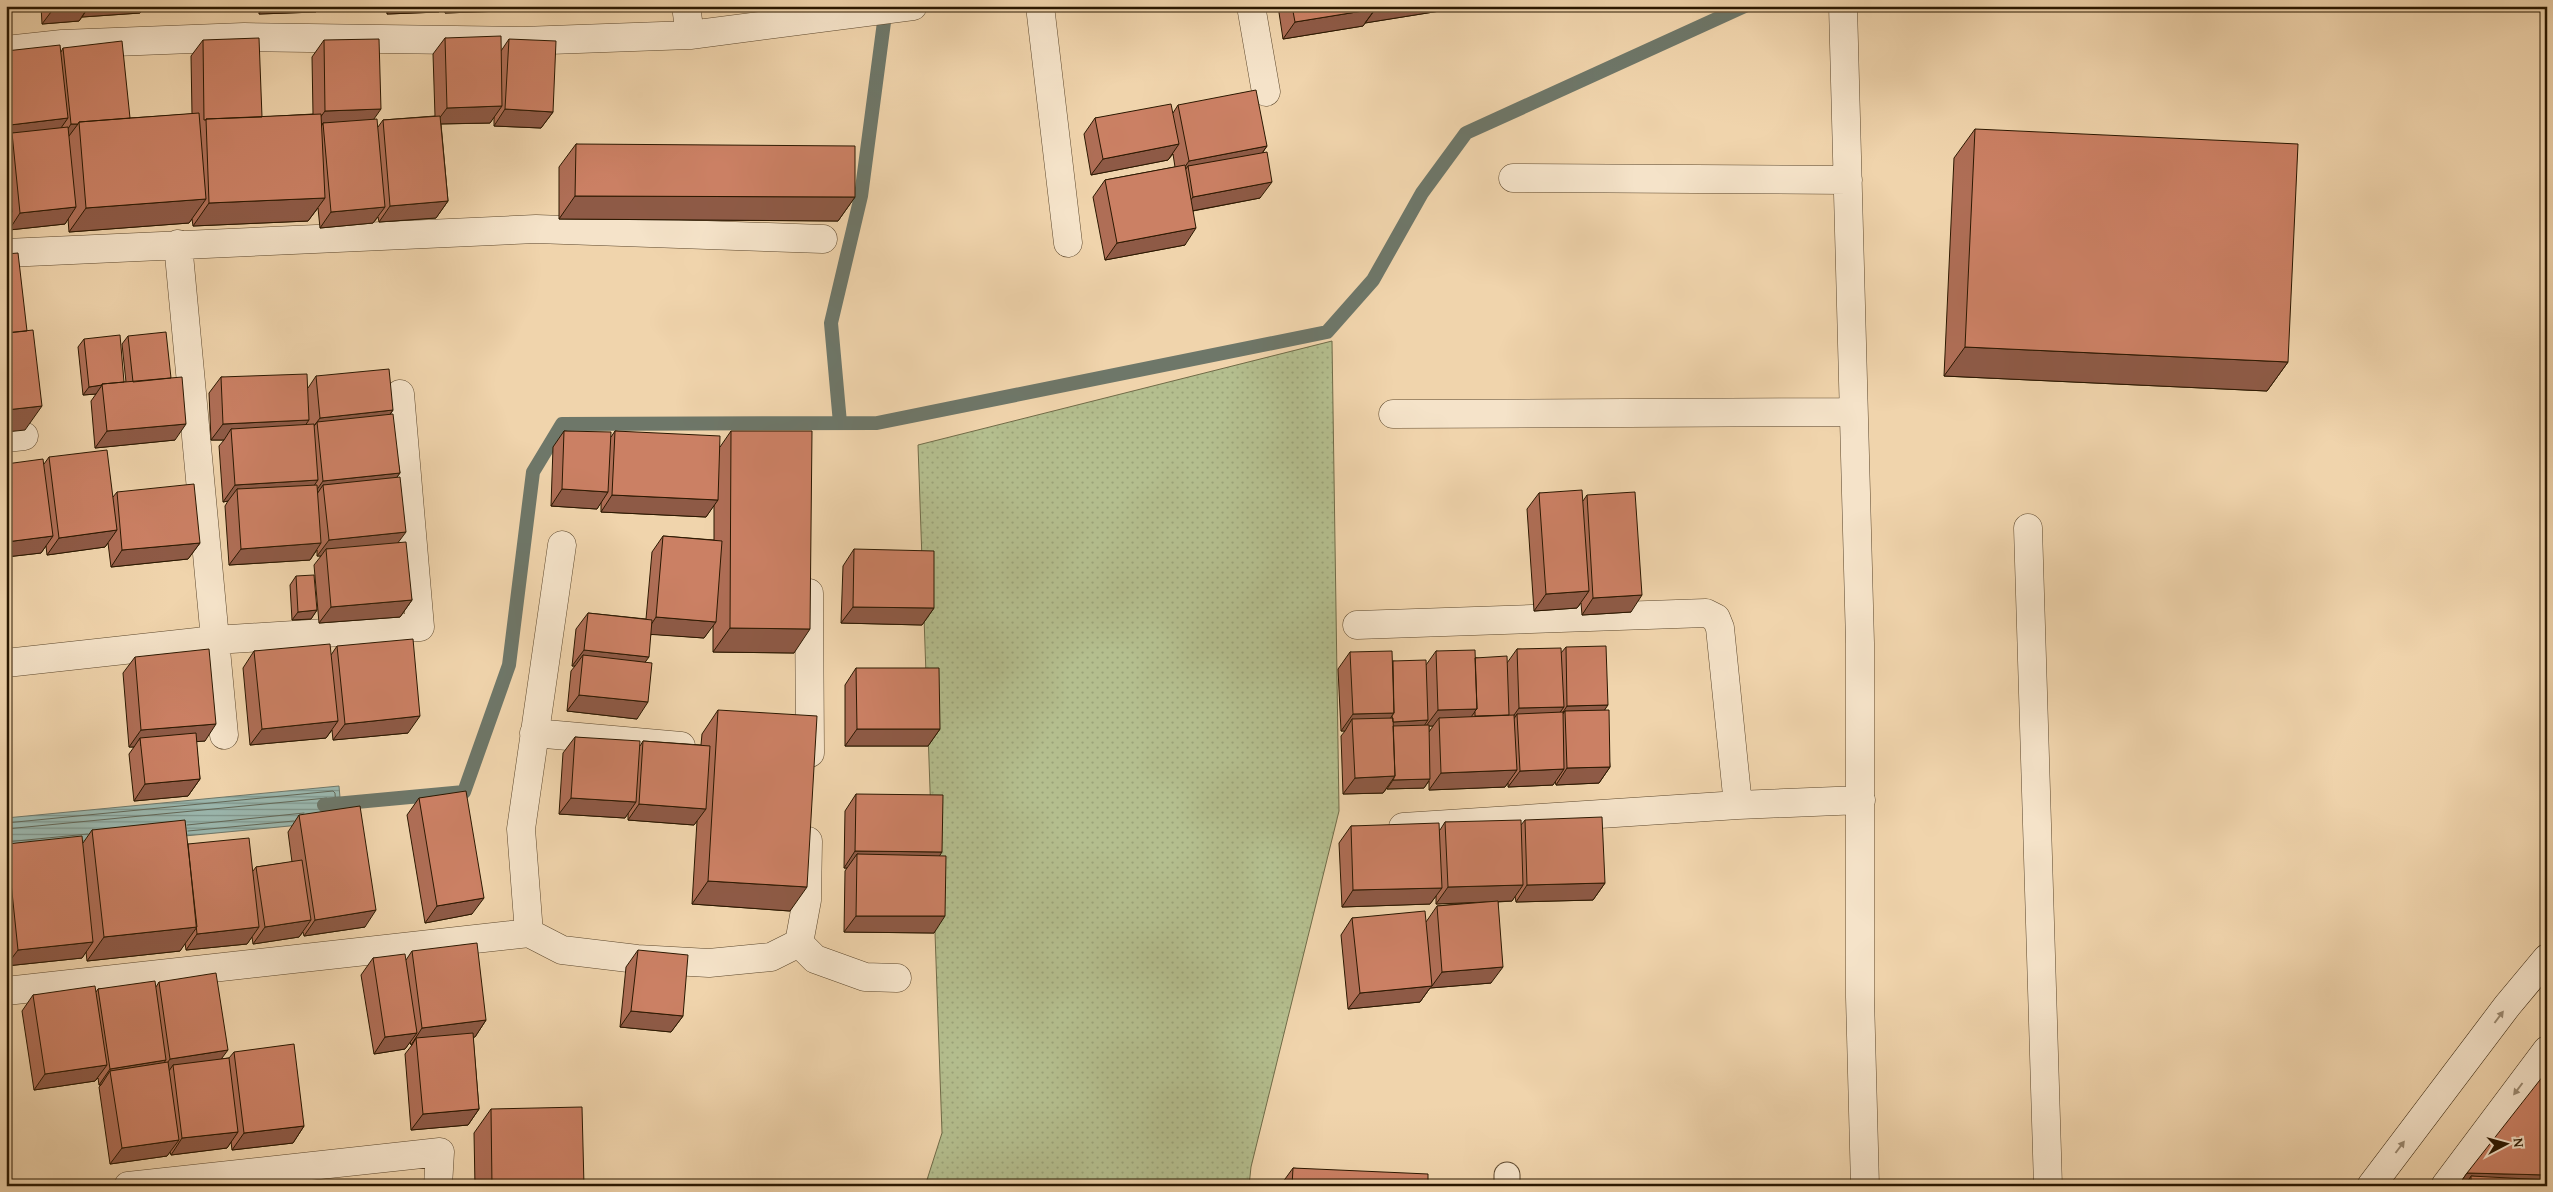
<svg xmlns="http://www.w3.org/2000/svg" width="2553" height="1192" font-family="'Gentium Book Plus',serif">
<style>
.grass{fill:url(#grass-dots);stroke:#706b48}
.water{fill:url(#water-rules);stroke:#6e7769}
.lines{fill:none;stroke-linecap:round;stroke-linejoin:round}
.shore{stroke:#636858;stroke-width:1}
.stream{stroke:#6e7769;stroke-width:14}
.service-casing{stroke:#5c472c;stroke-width:27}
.minor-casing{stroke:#5c472c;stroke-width:29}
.secondary-casing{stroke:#2b1801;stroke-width:29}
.service{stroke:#f5e3c9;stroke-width:25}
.minor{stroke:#f5e3c9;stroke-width:28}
.secondary{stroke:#f5e3c9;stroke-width:28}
.wall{fill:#af6e56;stroke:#2b1801;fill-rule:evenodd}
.shaded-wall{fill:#8e5a46;stroke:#2b1801}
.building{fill:#cb8064;stroke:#2b1801}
.oneway{fill:#9a886f}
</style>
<defs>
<pattern id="grass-dots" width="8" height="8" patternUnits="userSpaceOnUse" patternTransform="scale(1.25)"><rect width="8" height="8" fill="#b4be8e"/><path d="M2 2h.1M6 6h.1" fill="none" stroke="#9ba379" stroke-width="1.8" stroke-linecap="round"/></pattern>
<pattern id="water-rules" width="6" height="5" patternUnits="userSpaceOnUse" patternTransform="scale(1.25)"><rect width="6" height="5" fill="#9bb7ae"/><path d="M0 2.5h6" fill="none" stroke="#7f948b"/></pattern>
</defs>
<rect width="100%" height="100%" fill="#f0d4ac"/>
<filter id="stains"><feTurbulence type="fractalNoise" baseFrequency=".004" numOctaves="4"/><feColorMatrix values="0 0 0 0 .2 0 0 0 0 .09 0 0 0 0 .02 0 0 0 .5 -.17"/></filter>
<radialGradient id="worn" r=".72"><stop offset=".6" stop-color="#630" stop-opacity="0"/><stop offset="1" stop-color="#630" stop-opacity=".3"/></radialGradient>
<path class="grass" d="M1332 341 1339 811 1251 1167 1249 1186H925L942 1133 918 445Z"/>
<path class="water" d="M339 786 342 821 6 853V818Z"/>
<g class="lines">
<path class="shore" d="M6 823 333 791 335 793 336 809
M187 825 304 813
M6 829 327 798 329 800 330 809
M188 831 294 821
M6 842 88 834"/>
<path class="stream" d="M840 423 831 323 861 196 886 7
M324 805 464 792 509 665 533 472 562 424 877 423 1327 332 1373 280 1422 193 1466 133 1745 6"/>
<g class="service-casing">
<path id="service" d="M1507 1186V1175"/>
</g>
<g class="minor-casing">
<path id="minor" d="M1040 6 1068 243
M1251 6 1266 92
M1843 6 1860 643V997L1865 1186
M690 35 913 6
M6 50 62 44 244 37 522 41 690 35 686 6
M1513 178 1848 180
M178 244 224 735
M6 253 536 229 823 239
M1393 414 1853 412
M6 438 24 436
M2028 528 2048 1186
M809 593 810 753
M1357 625 1706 613 1716 618 1720 628 1738 805
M6 663 215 640 420 627 400 394
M534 733 681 746
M1403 827 1738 805 1861 800
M529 933 521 829 562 545
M799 943 807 900 808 841
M799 943 815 959 865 977 897 978
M6 991 529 933 562 950 637 959 709 963 771 957 799 943
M128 1186 440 1152 438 1186"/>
</g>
<g class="secondary-casing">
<path id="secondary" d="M2371 1186 2507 1006 2547 958
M2445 1186 2547 1050"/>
</g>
<use href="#service" class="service"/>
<use href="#minor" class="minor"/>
<use href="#secondary" class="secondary"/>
</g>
<path class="wall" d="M41 6H144L140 13 82 17 79 21 42 24Z
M259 6H320L316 12 259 14Z
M386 6H444L439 12 387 14Z
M444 6H506L503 11 445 13Z
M507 6H562L560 9 507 11Z
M1278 6H1448L1446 10 1365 23 1363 26 1283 39Z
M445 38 501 51 509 39 553 112 541 128 494 126V117L490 123 441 124 448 201 436 218 379 222 378 217 373 223 320 228 318 208 308 221 193 226 192 219 189 223 69 232 68 219 65 224 9 230 6 212V51L61 52 63 48 130 118 192 114 191 56 203 40 262 117 313 114 312 57 324 40 378 127 383 120 435 116 433 54Z
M1178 105 1267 146 1263 152 1260 198 1193 211 1185 245 1105 260 1093 197 1105 180 1175 167 1173 154 1168 160 1091 175 1084 134 1095 118 1173 113Z
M1975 129 2288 362 2267 391 1944 376 1954 158Z
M576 144 855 197 838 221 559 219V167Z
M128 336 175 440 95 448 91 401 96 394 83 395 78 347 84 339 124 382H126L122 344Z
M316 376 393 410 390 415 400 473 396 478 398 543 412 600 400 617 319 623 314 565 321 556H317V550L310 560 229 565 225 506 228 501 223 502 219 446 224 440H211L209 393 221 377 308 388Z
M564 431 611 437 615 431 720 447 731 431 794 653 713 652V625L704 638 651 634 645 662 637 719 567 711 571 671 575 666H572L576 629 588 613 646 619 652 552 663 536 714 540V505L706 517 601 512V502L597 509 551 506 553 447Z
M49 457 113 497 117 492 200 543 188 559 111 567 108 543 105 547 47 555 46 546 41 553 6 557V464H44Z
M1539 493 1583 501 1587 495 1631 612 1582 615 1581 603 1577 608 1534 611 1527 509Z
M854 549 934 608 922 625 841 623 843 566Z
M296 576 317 610 311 619 292 620 290 585Z
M337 646 408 733 333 740 332 730 326 738 250 745 243 668 254 651 331 655Z
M1566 647 1605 710 1610 767 1599 783 1556 785 1555 781 1553 785 1508 787V783L1505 787 1429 790V781L1424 788 1387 789V788L1383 793 1343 794 1341 736 1345 731H1341L1338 669 1350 652 1393 661 1426 665 1436 651 1507 663 1517 649 1561 653ZM1429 726H1433L1429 732Z
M135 657 205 741H196L200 779 188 796 134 801 129 754 134 747H129L123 673Z
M856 668 940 729 928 746H845V685Z
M718 710 790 911 692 904 697 821 694 825 628 820V813L625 818 559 814 563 753 575 737 640 746 643 741 701 745 702 734Z
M856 794 940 856 934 933 844 932 845 871 847 868H844L845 811Z
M419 798 472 914 425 923 407 815Z
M299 815 365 927 304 936 303 932 299 937 253 944 252 937 247 944 186 950 185 943 180 951 87 961 86 952 82 958 6 966 7 844 83 843 92 830 188 844 253 871 256 867 292 862 288 832Z
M1525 820 1605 883 1593 900 1516 902 1515 896 1512 901 1498 902 1491 983 1430 988 1420 1002 1348 1009 1341 935 1352 918 1426 922 1437 906 1477 902 1436 904V896L1430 904 1342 907 1339 843 1351 826 1440 830 1445 822 1521 825Z
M638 950 683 1016 671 1032 620 1027 626 967Z
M412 951 486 1020 475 1037H473L479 1109 468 1125 411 1130 405 1054 412 1045H411L410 1042 405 1049 374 1054 361 975 373 958 406 960Z
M159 982 221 1059 229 1058 234 1052 304 1126 293 1143 232 1150 231 1142 227 1148 171 1155 170 1152 167 1156 110 1164 99 1087 101 1085H99L98 1078 95 1081 34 1090 22 1011 33 995 96 992 98 989 156 987Z
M491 1109 584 1186H475L474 1133Z
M1293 1168 1428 1186H1280Z
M2467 1173 2547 1186H2458Z"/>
<path class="shaded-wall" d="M71 6H89L79 21 42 24 54 8Z
M89 6H144L140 13 82 17Z
M264 6H320L316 12 259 14Z
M323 6H382L381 8 320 10Z
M392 6H444L439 12 387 14Z
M449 6H506L503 11 445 13Z
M511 6H562L560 9 507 11Z
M707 6H862L861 8 704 9Z
M1380 6H1448L1446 10 1365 23 1377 7Z
M1375 9 1363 26 1283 39 1295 22Z
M502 106 490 123 435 124 447 108Z
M381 109 369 126 323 123 321 127H313L325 111Z
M505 109 553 112 541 128 494 126Z
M68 118 56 135 12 133 6 141V130L10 125Z
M71 124H78L66 140 60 141Z
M1179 144 1168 160 1091 175 1103 159Z
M1267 146 1255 163 1188 166 1180 177 1177 178 1189 161Z
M1272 182 1260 198 1181 213 1193 197Z
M575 196 855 197 838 221 559 219Z
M325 198 308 221 193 226 209 203Z
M206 199 189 223 69 232 86 208Z
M448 201 436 218 379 222 390 206Z
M76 207 65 224 9 230 20 213Z
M385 207 373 223 320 228 331 212Z
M6 212H12L6 220Z
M1196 228 1185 245 1105 260 1117 243Z
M1965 347 2288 362 2267 391 1944 376Z
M102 385 96 394 83 395 89 387Z
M42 406 25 430 6 432V410Z
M393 410 381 427 317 422 308 434 320 418Z
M309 420 297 437 231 429 224 440H211L223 424Z
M186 424 175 440 95 448 107 431Z
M400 473 388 489 323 485 315 497 311 498 323 481Z
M318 480 306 497 237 489 228 501 223 502 235 485Z
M562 489 608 492 597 509 551 506Z
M612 495 718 500 706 517 601 512Z
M117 530 105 547 47 555 59 538Z
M406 532 394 548 326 549 321 556H317L329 540Z
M53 536 41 553 6 557V542Z
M200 543 188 559 111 567 122 550Z
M321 543 310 560 229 565 241 549Z
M1589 591 1577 608 1534 611 1546 594Z
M1642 595 1631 612 1582 615 1593 598Z
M412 600 400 617 319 623 331 607Z
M853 607 934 608 922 625 841 623Z
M317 610 311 619 292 620 298 612Z
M656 617 716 622 704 638 645 634Z
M730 628 810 629 794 653 713 652Z
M584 650 649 657 637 673 583 655 575 666H572Z
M579 695 648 702 637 719 567 711Z
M1608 705 1597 721 1565 711 1556 723 1567 706Z
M1564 707 1552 723 1517 714 1510 725H1507L1519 708Z
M1477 709 1465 725 1439 718 1433 726H1426L1438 710Z
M1394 713 1383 729 1352 719 1345 731H1341L1353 714Z
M420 716 408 733 333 740 345 724Z
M1428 720 1422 729 1391 730 1392 722Z
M338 721 326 738 250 745 262 729Z
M216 724 205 741 141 746 140 738 134 747H129L141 730Z
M857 729H940L928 746H845Z
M1610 767 1599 783 1556 785 1567 768Z
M1564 769 1553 785 1508 787 1520 771Z
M1517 770 1505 787 1429 790 1441 773Z
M1395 776 1383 793 1343 794 1355 778Z
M200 779 188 796 134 801 145 784Z
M1430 779 1424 788 1387 789 1393 780Z
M571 798 636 802 625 818 559 814Z
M639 804 706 809 694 825 628 820Z
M855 851 942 852 931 869 857 854 847 868H844Z
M708 881 807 887 790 911 692 904Z
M1605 883 1593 900 1516 902 1527 885Z
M1523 885 1512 901 1436 904 1448 887Z
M1442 888 1430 904 1342 907 1353 890Z
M484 898 472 914 425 923 437 906Z
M376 910 365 927 304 936 315 920Z
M856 916H945L934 933 844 932Z
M311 920 299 937 253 944 265 927Z
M197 927 180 951 87 961 104 937Z
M259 927 247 944 186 950 197 934Z
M93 942 82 958 6 966 18 950Z
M1503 967 1491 983 1430 988 1420 1002 1348 1009 1360 993 1432 986 1442 972Z
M631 1011 683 1016 671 1032 620 1027Z
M486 1020 475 1037 417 1044 416 1038 412 1045H411L422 1028Z
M417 1033 405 1049 374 1054 385 1037Z
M228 1050 216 1066 173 1065 167 1074 159 1075 170 1059Z
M166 1060 154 1076 110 1071 101 1085H99L110 1069Z
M107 1065 95 1081 34 1090 45 1074Z
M479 1109 468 1125 411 1130 423 1114Z
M304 1126 293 1143 232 1150 244 1133Z
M238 1132 227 1148 171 1155 182 1138Z
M179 1140 167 1156 110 1164 122 1148Z
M2467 1173 2547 1175V1186L2471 1176 2465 1186H2458Z"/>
<path class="building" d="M54 6H71L54 8Z
M1292 6H1374L1375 9 1295 22Z
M501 36 502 106 447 108 445 38Z
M259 38 262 117 206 119V120H204L203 40Z
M379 39 381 109 325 111 324 40Z
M509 39 556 41 553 112 505 109Z
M122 41 130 118 79 122 78 124H71L63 48Z
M60 45 68 118 10 125 6 96V51Z
M1256 90 1267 146 1189 161 1178 105Z
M1171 104 1179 144 1103 159 1095 118Z
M199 113 206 199 86 208 79 122Z
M321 114 325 198 209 203 206 119Z
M440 116 448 201 390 206 383 120Z
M377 119 385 207 331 212 323 123Z
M68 127 76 207 20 213 12 133Z
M1975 129 2298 144 2288 362 1965 347Z
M576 144 855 146V197L575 196Z
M1267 152 1272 182 1193 197 1188 166Z
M6 157 12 212H6Z
M1185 165 1196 228 1117 243 1105 180Z
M18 253 27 331 6 333V254Z
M33 330 42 406 6 410V333Z
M166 332 171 378 133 382 128 336Z
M120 335 124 382 102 384V385L89 387 84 339Z
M389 369 393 410 320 418 316 376Z
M307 374 309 420 223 424 221 377Z
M182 377 186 424 107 431 102 384Z
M393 414 400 473 323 481 317 422Z
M314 424 318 480 235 485 231 429Z
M564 431 611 432 608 492 562 489Z
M615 431 720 436 718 500 612 495Z
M731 431H812L810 629 730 628Z
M107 450 117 530 59 538 49 457Z
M43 459 53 536 6 542V464Z
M400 477 406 532 329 540 323 485Z
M194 484 200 543 122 550 117 492Z
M317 485 321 543 241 549 237 489Z
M1582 490 1589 591 1546 594 1539 493Z
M1635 492 1642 595 1593 598 1587 495Z
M663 536 722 541 716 622 656 617Z
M406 542 412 600 331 607 326 549Z
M854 549 934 551V608L853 607Z
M314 575 317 610 298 612 296 576Z
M588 613 652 620 649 657 584 650Z
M413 639 420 716 345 724 337 646Z
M330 644 338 721 262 729 254 651Z
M1606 646 1608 705 1567 706 1566 647Z
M1561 648 1564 707 1519 708 1517 649Z
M209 649 216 724 141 730 135 657Z
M1475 650 1477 709 1438 710 1436 651Z
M1392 651 1394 713 1353 714 1350 652Z
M583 655 652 663 648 702 579 695Z
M1507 656 1509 715 1475 716V711L1477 709 1475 658Z
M1426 660 1428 720 1393 722 1392 716 1394 713 1393 661Z
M856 668H939L940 729H857Z
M718 710 817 716 807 887 708 881Z
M1609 710 1610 767 1567 768 1565 711Z
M1563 712 1564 769 1520 771 1517 714Z
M1514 715 1517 770 1441 773 1439 718Z
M1393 718 1395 776 1355 778 1352 719Z
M1429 725 1430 779 1393 780 1395 776 1393 726Z
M196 733 200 779 145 784 140 738Z
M575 737 640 741 636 802 571 798Z
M643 741 710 746 706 809 639 804Z
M466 791 484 898 437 906 419 798Z
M856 794 943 795 942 852 855 851Z
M360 806 376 910 315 920 299 815Z
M1602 817 1605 883 1527 885 1525 820Z
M185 820 197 927 104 937 92 830Z
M1521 820 1523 885 1448 887 1445 822Z
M1439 823 1442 888 1353 890 1351 826Z
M82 836 93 942 18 950 7 844Z
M249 838 259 927 197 934 188 844Z
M857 854 946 856 945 916H856Z
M302 860 311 920 265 927 256 867Z
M1498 901 1503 967 1442 972 1437 906Z
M1425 911 1432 986 1360 993 1352 918Z
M477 943 486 1020 422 1028 412 951Z
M638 950 688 955 683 1016 631 1011Z
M405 954 417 1033 385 1037 373 958Z
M216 973 228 1050 170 1059 159 982Z
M155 981 166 1060 110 1069 98 989Z
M95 986 107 1065 45 1074 33 995Z
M473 1033 479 1109 423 1114 416 1038Z
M294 1044 304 1126 244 1133 234 1052Z
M229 1058 238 1132 182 1138 173 1065Z
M168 1062 179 1140 122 1148 110 1071Z
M2547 1071V1175L2467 1173Z
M582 1107 584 1186H492L491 1109Z
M1293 1168 1428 1174V1186H1292Z
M2471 1176 2547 1180V1186H2471Z"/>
<defs><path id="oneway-solid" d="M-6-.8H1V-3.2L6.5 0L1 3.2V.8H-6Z" transform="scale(1.25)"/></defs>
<g class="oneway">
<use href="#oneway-solid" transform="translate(2499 1017) rotate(-53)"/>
<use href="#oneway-solid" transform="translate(2518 1089) rotate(127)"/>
<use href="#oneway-solid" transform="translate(2400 1147) rotate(-53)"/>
</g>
<rect width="2553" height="1192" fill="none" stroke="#f0d4ac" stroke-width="25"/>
<rect x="8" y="8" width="2538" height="1177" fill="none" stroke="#2b1801" stroke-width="2.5"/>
<rect x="12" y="12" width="2528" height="1167" fill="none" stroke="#2b1801"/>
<g transform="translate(2506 1144) rotate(84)" stroke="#f5e3c9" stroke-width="4" paint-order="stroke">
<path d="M0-4L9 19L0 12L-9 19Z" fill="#2b1801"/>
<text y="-8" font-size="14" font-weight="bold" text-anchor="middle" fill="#2b1801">N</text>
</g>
<rect width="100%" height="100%" filter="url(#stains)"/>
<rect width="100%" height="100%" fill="url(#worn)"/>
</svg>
